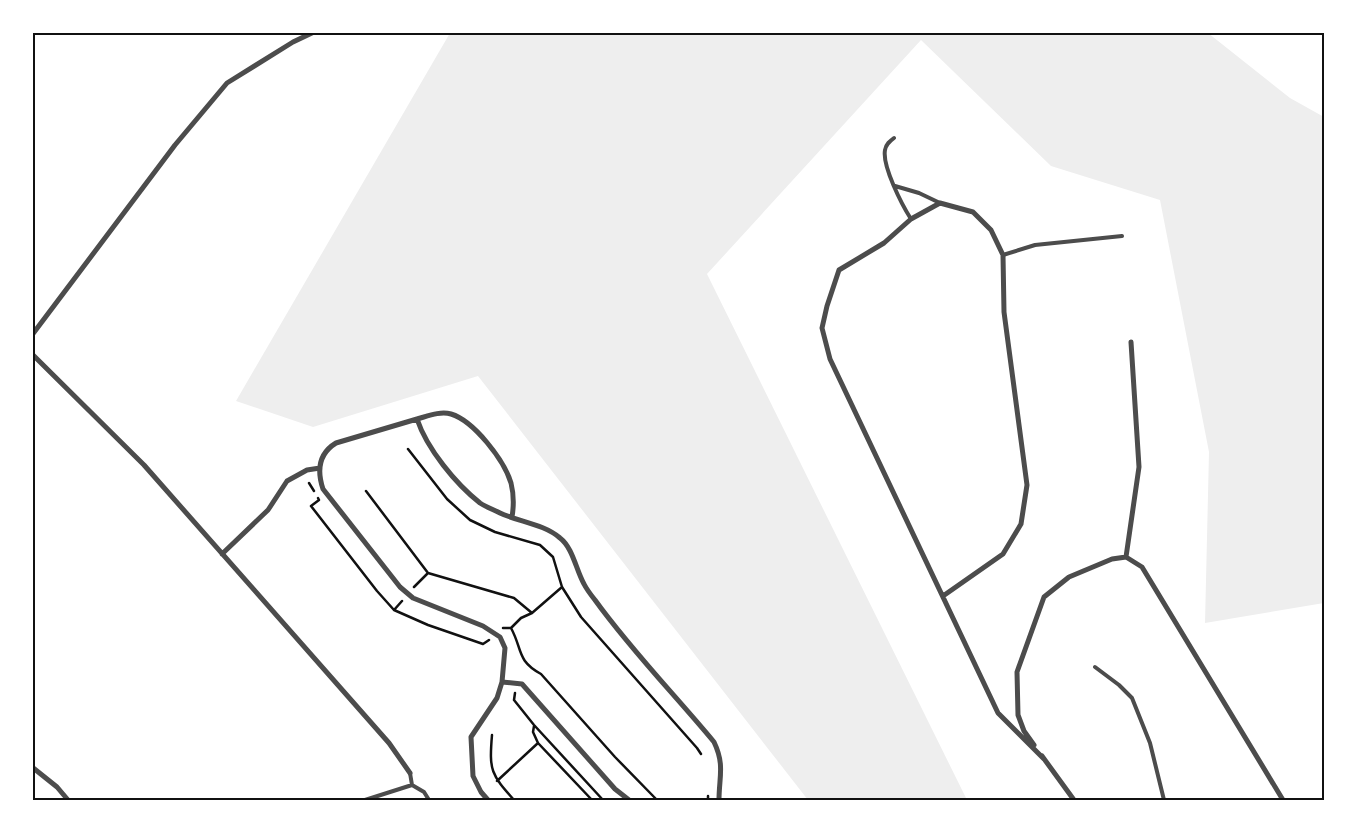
<svg xmlns="http://www.w3.org/2000/svg" width="1357" height="833" font-family="Roboto,sans-serif">
<style>
.green{fill:#eee}
.lines{fill:none;stroke-linecap:round;stroke-linejoin:round}
.path{stroke:#111;stroke-width:2.5}
.service{stroke:#4c4c4c;stroke-width:4}
.minor{stroke:#4c4c4c;stroke-width:5}
.neatline{fill:none;stroke:#111;stroke-width:2}
</style>
<rect width="100%" height="100%" fill="#fff"/>
<path class="green" d="M450 33H1208L1290 98 1324 117V603L1205 623 1209 452 1160 200 1051 166 921 40 707 274 967 800H808L478 376 313 427 236 401Z"/>
<g class="lines">
<path class="path" d="M408 449 447 499 470 520 495 532 540 545 553 557 562 587 581 617 697 748 701 754
M309 483 314 491
M366 491 428 573 514 598 532 613
M318 498 319 500 311 506 377 591 394 610 428 625 483 644 489 640
M414 587 428 573
M394 610 402 601
M503 628H511C523 650 516 660 541 674L615 757 657 800
M511 628 521 618 532 613 562 587
M515 693 514 700 534 725 603 800
M492 735C489 771 491 774 514 800
M538 743 592 800
M497 781 538 743 533 732 534 726
M708 796V800"/>
<path class="service" d="M894 138C890 141 886 144 885 150 882 166 902 205 911 219
M895 186 919 193 940 203
M1003 255 1035 245 1122 236
M1095 667 1119 685 1132 698 1150 743 1164 800
M410 773 412 785
M365 800 412 785 424 792 429 800"/>
<path class="minor" d="M32 335 175 145 227 83 293 42 314 32
M32 354 144 465 389 743 410 773
M417 419 336 443C318 454 317 471 323 489L400 587 413 598 483 626 500 637 505 648 502 682
M512 517C514 505 514 495 511 483 504 460 474 421 451 414 440 411 428 416 417 419 427 449 456 484 480 503 486 507 494 510 500 513 519 522 544 524 560 538 573 548 576 570 584 584 587 590 591 595 595 600 631 650 675 695 714 742 725 765 719 777 719 800
M222 554 268 510 287 481 307 470 320 468
M1126 557 1139 467 1131 342
M943 596 1003 554 1021 524 1027 485 1004 312 1003 255 991 230 973 212 940 203 911 219 884 243 839 270 827 306 822 328 830 359 998 713 1044 759
M1034 745 1024 731 1018 715 1017 672 1044 597 1069 577 1112 559 1126 557 1142 567 1283 800
M1042 756 1074 800
M32 767 57 787 68 800
M488 800 481 792 473 776 471 737 497 698 502 682 522 684 615 789 629 800"/>
</g>
<rect width="1357" height="833" fill="none" stroke="#ffffff" stroke-width="68"/>
<rect x="34" y="34" width="1289" height="765" class="neatline"/>
</svg>
